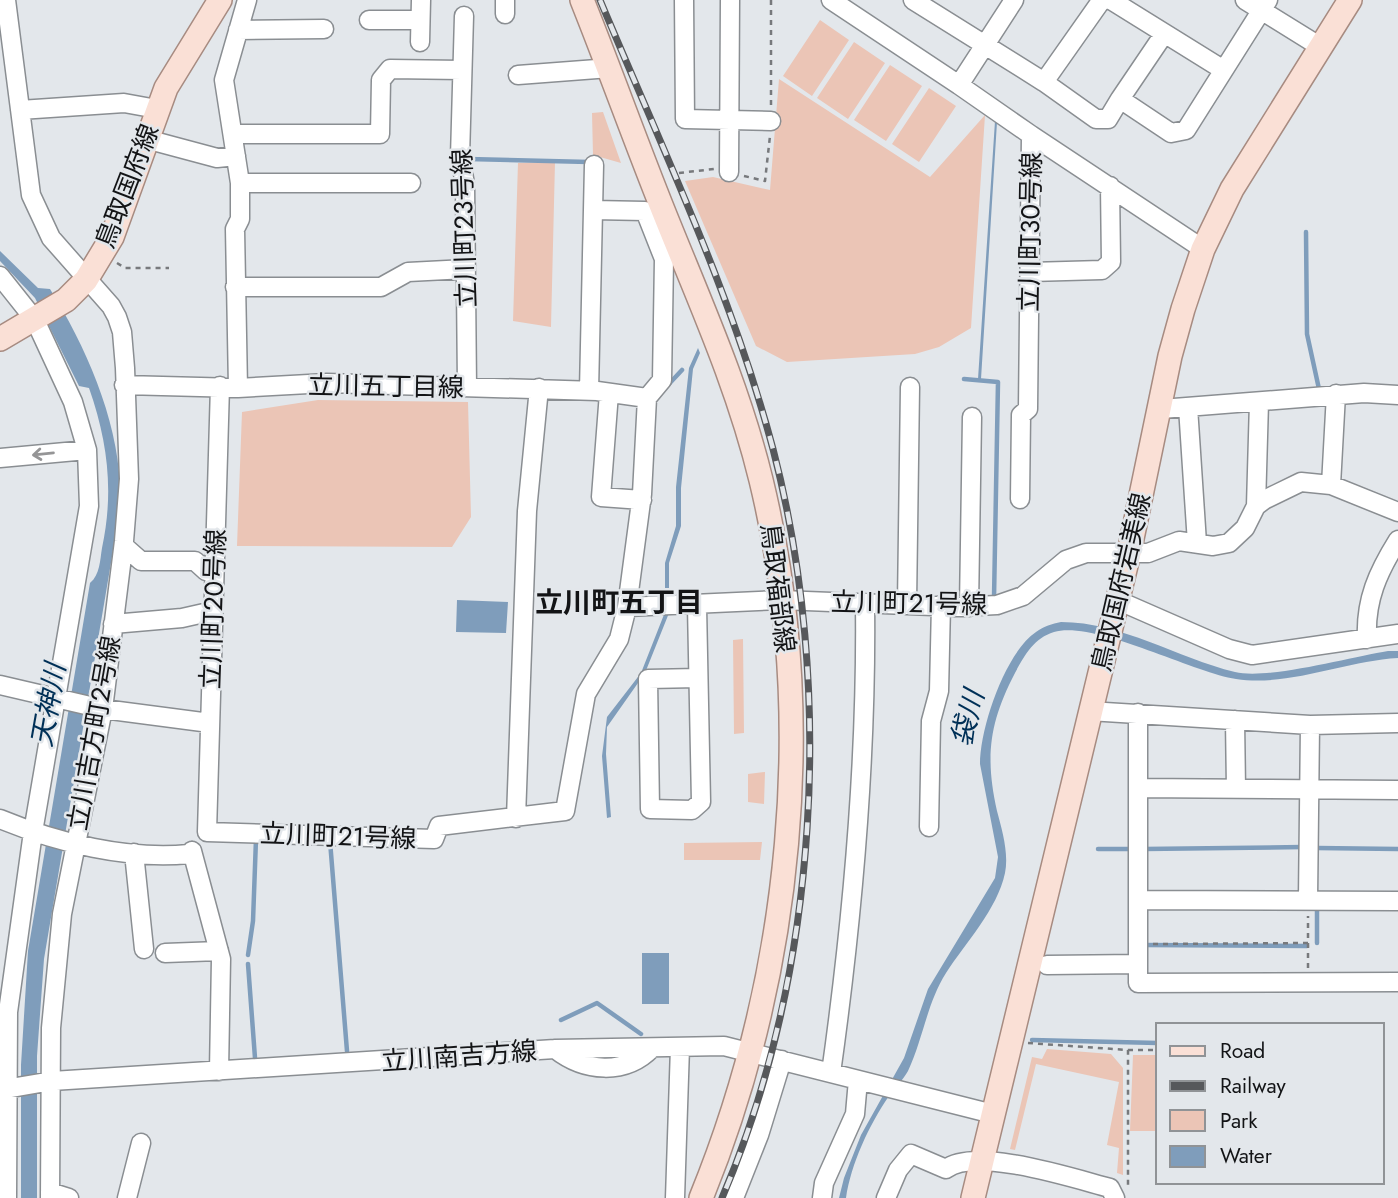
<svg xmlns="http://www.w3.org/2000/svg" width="1398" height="1198" font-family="Jost,'Noto Sans JP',sans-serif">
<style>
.green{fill:#ebc5b6}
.water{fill:#7f9dbb}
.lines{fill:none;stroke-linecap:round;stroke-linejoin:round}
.stream{stroke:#7f9dbb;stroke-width:4.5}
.minor-casing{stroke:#8a8e92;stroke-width:21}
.major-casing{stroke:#a78b81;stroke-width:26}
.path{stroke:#77797c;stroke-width:2.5;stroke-dasharray:5 5;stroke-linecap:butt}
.minor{stroke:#fff;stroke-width:18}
.major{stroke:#fae0d6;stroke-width:23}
.rail-casing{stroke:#56585b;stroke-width:7}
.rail{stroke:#e3e7eb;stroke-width:4.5;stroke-dasharray:13;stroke-linecap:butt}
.oneway{stroke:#959596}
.labels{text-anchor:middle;stroke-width:5;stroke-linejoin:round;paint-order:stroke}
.street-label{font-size:26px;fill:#131416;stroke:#e3e7eb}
.neighbourhood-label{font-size:28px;font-weight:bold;fill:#131416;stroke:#e3e7eb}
.water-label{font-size:28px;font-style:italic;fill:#003057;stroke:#e3e7eb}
</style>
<rect width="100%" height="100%" fill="#e3e7eb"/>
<path class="green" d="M820 20 849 40 812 96 783 76Z
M854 42 885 63 848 119 817 98Z
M890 65 922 86 886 141 854 120Z
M779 79 930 177 985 115 971 328 939 347 915 354 787 362 756 346 685 181 713 177 770 190Z
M929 88 956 106 919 162 892 144Z
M603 112 621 163 593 155 592 113Z
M555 162 551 327 513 321 518 163Z
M318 400 468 402 471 517 452 547 237 546 242 412Z
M743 639 744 733 734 734 733 640Z
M765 772 764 804 748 802V774Z
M762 842 760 860H684V843Z
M1047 1049 1111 1054 1123 1068V1175L1117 1173 1119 1148 1107 1145 1119 1082 1036 1064 1015 1150 1010 1149 1032 1057 1042 1059Z
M1133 1055H1158V1131H1130Z"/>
<path class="water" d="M995 121 997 122 981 379H978Z
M0 251 38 288 50 289C85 345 117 417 120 485 120 503 116 522 115 539L44 959 37 1056V1198H21V1065L28 951 90 583C100 575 100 560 102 548 114 492 108 442 89 388L79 386 35 298 0 261Z
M698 348 700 353 693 369 681 488V526L669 563V604L665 605V563L676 526V487L689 368Z
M457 600 508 602 506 633 456 632Z
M665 612 669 613 645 673 607 727 606 754 611 817 607 818 602 756 607 717 641 673Z
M1061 622C1122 622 1177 658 1235 672 1268 680 1351 657 1388 651H1398V658C1345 661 1289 687 1236 679 1192 672 1093 620 1054 632 1034 638 1024 656 1015 673 989 723 985 757 997 811 1002 830 1009 853 1005 873 997 910 966 942 946 973 927 1003 923 1039 908 1071 903 1080 895 1088 889 1096 869 1125 851 1164 846 1198H839L844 1178 861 1135 904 1058 928 989 995 878 998 857 980 764C980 728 1005 653 1036 632 1044 626 1052 624 1061 622Z
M642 953H669V1004H642Z"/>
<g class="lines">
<path class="stream" d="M468 159 589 162
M1306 232 1307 334 1319 389
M964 379 998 382 994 599
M668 385 682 370
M330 841 347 1051
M1317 848 1398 849
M1098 849H1132
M1144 849 1303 847
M1317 905V943
M1144 945 1307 946
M248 955 253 921 256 839
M248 964 255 1058
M561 1020 597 1003 641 1034
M1032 1040 1158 1043"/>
<g class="minor-casing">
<path id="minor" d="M6 0 31 195 51 238 111 306 117 317 122 332 125 368 129 479 124 541 103 709 62 914 51 1028 50 1198
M505 0V14
M684 0 685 119 771 121
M831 0 959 85
M913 0 1044 82 1096 119H1108L1120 99 1171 133 1186 130 1268 0
M1014 0 959 85 1031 135
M1111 0 1222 69
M1245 0 1319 46
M464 16 460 157 465 184 467 387
M369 20H420
M238 30 324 29
M420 42 421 0
M518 75 610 68
M1044 82 1101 1 1105 0
M1120 99 1164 34
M20 110 124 103 157 109
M234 134H380L381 80 390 69 462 70
M146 139 217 158 236 156
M729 172 730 0
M240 183H411
M593 210 594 165
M1030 272 1102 270 1111 262 1110 186
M0 276 35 320 73 402 87 450 89 506 33 832 8 1012 7 1198
M235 287H381L408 272 466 269
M124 385 238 388 327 383 597 391 647 398
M238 388 235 229 240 219V183L224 80 247 0
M589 391 593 210 645 211 664 259 662 380 647 398 642 494 627 607
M609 393 601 497 642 500
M1188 407 1197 543
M1161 409 1364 393 1398 395
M0 458 87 450
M1331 485 1336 394
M1020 499 1021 415 1028 409 1031 135 1203 249
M1256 506 1259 402
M124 546 141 561H195L206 571 214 572
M1117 600 1229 649 1252 655 1398 634
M907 604 910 387
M697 606 701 802 692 810 650 809 648 679 698 678
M969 607 972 417
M113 624 182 618 213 611
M1367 639C1365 600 1378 572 1398 540
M0 685 103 709 210 723
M1089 711 1310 725 1398 723
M1138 713V900L1398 901
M1235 720 1236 789
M1138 788 1398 790
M516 818 527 511 539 388
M0 819C58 843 127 860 189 854L192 851
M929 827 931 721 939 691 941 605
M207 832 434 839 439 826 565 811 586 694 619 639 627 607 781 600 958 607 997 605 1023 596 1066 560 1086 553H1148L1179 541 1213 546 1229 543 1245 528 1256 506 1264 500 1301 482 1331 485 1398 512
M207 832 220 386
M192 851 221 959 219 1071
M134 853 144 949
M1308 899 1310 725
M1138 900V983L1398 982
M165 953 219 951
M1047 965 1138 964
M555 1049C584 1072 625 1076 652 1048
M831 1073C853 916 867 761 865 603
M0 1090 52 1081 555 1049 724 1046 993 1114
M50 1192 69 1198
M127 1198 141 1143
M675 1198 680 1047
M734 1198 759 1135 782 1060
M822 1198 824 1183 855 1114 858 1080
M886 1198 898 1170 911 1154 946 1169C975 1146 1075 1179 1110 1188L1115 1198"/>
</g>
<g class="major-casing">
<path id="major" d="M582 0C610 70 635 140 663 210 699 300 738 385 761 480 818 715 792 975 701 1198
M0 339 66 300 86 280 112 237 166 88 220 0
M973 1198 1129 553 1170 356 1183 309 1203 249 1232 189 1350 0"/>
</g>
<path class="path" d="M771 105V0
M679 173 714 169
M744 176 765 181 770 136
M117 263 125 268H169
M1308 943V968
M1153 944 1308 943V916
M1028 1043 1128 1050V1188
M1128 1050H1158"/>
<use href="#minor" class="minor"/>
<use href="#major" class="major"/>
<g class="rail-casing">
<path id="rail" d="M600 0C662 148 732 294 773 449 835 687 819 971 722 1198"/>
</g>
<use href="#rail" class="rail"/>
</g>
<defs><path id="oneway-shaft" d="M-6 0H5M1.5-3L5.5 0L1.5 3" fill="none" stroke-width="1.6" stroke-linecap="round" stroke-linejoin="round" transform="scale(1.75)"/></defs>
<use class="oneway" href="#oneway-shaft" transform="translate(43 454) rotate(174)"/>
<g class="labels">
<g class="street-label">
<text transform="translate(127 186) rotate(-69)" y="9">鳥取国府線</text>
<text transform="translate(464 228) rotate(-92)" y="9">立川町23号線</text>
<text transform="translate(1030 232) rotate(-89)" y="9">立川町30号線</text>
<text transform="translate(386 386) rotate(1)" y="9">立川五丁目線</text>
<text transform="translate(1121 582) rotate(-77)" y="9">鳥取国府岩美線</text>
<text transform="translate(778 588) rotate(83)" y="9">鳥取福部線</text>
<text transform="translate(909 603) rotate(1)" y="9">立川町21号線</text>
<text transform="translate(213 609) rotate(-88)" y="9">立川町20号線</text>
<text transform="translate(94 733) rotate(-80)" y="9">立川吉方町2号線</text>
<text transform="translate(338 836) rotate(2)" y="9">立川町21号線</text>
<text transform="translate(459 1056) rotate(-4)" y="9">立川南吉方線</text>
</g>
<g class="neighbourhood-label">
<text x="619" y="612">立川町五丁目</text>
</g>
<g class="water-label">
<text transform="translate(48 705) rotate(-80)" y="10">天神川</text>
<text transform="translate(967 718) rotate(-75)" y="10">袋川</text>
</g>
</g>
<rect x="1156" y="1023" width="228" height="161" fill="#e3e7eb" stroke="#909396" stroke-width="2"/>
<rect x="1170" y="1046" width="35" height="10" fill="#fae0d6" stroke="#909396" stroke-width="2"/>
<text x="1220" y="1058" font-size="21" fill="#131416">Road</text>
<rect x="1170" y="1081" width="35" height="10" fill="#56585b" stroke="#909396" stroke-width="2"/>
<text x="1220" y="1093" font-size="21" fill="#131416">Railway</text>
<rect x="1170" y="1110" width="35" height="21" fill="#ebc5b6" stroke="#909396" stroke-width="2"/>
<text x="1220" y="1128" font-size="21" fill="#131416">Park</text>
<rect x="1170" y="1146" width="35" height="21" fill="#7f9dbb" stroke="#909396" stroke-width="2"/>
<text x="1220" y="1163" font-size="21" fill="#131416">Water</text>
</svg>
